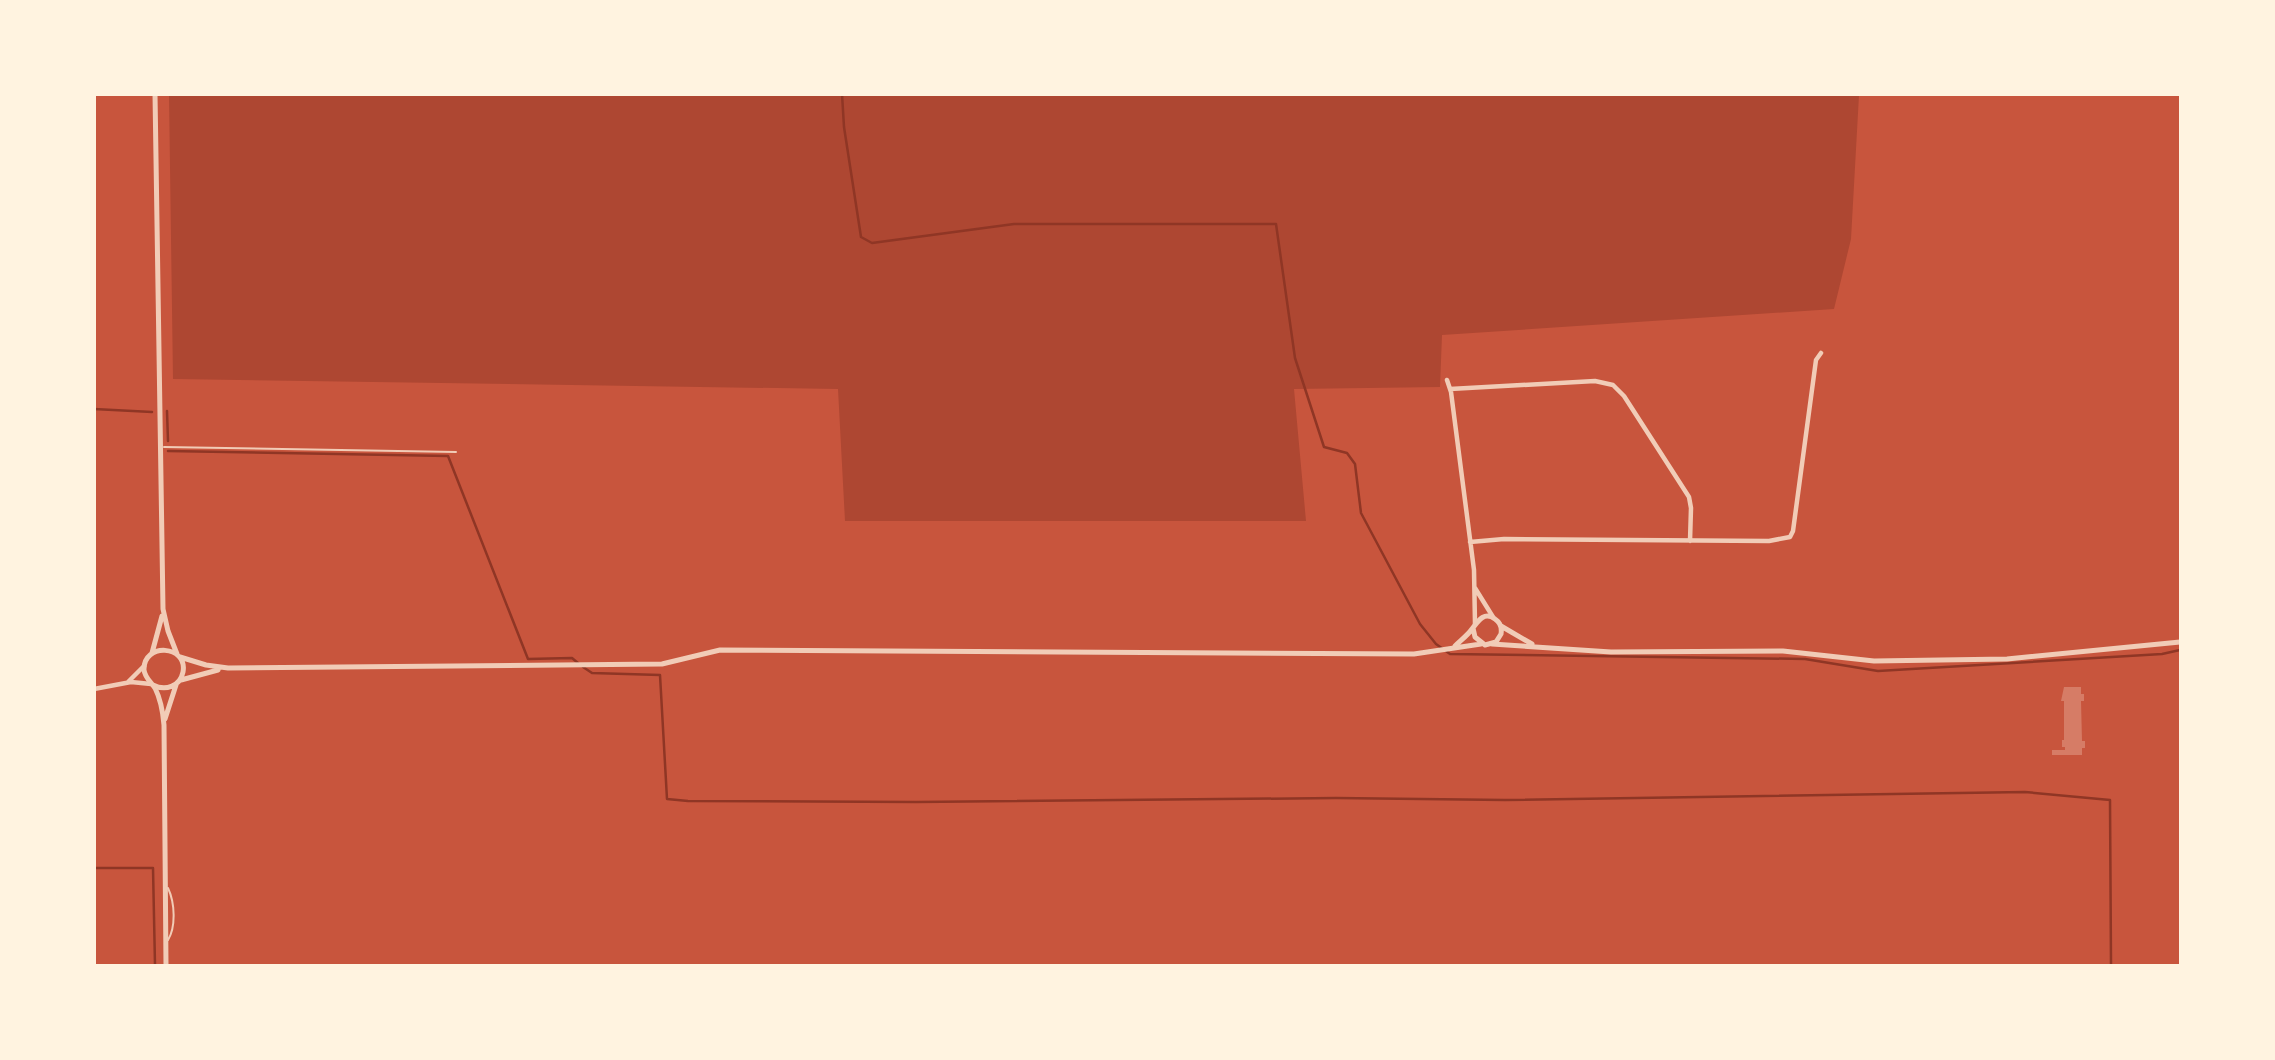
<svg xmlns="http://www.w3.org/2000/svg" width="2275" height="1060" font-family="Spectral,serif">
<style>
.green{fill:#ae4732}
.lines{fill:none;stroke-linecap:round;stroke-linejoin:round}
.stream{stroke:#8f3625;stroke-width:2.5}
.building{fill:#d67c66}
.service{stroke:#f1ccb7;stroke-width:2}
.minor{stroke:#f1ccb7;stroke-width:4.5}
.tertiary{stroke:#f1ccb7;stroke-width:5}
</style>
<rect width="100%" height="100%" fill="#c8553d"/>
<path class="green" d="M169 95V94L1859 95 1851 239 1834 309 1442 335 1440 387 1294 389 1306 521H845L838 389 173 379Z"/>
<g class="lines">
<path class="stream" d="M842 94 844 127 861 237 872 243 1014 224H1276L1295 358 1324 447 1347 453 1355 464 1361 513 1420 624 1436 644 1450 654 1805 659 1878 671 2162 654 2180 650
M94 409 152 412
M167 411 168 441
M168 451 448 456 528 659 572 658 578 663
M583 667 592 673 660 675 667 799 688 801 916 802 1336 798 1505 800 2025 792 2110 800 2111 965
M94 868H153L155 965"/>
</g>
<path class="building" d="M2064 687H2081V694H2084V701H2081L2082 741H2085V748H2082V755H2052V750H2065V747H2062V740H2064V701H2061Z"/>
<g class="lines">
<path class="service" d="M164 447 456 452
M168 888C175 903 176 927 168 940"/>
<path class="minor" d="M1447 380 1451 392 1474 570 1475 624
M1450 389 1595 381 1613 385 1624 396 1689 497 1691 508 1690 541
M1470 542 1504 539 1769 541 1790 537 1793 531 1816 360 1821 353
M1475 588 1493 617
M128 682 144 666
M94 689 131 682 151 684"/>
<path class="tertiary" d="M155 94 163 609 168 631 177 654
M1501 626 1532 644
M1492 644 1611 652 1783 651 1874 661 2007 659 2180 642
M1455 646C1460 641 1468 635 1472 629 1478 621 1484 611 1495 619 1501 623 1502 628 1501 634L1496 642 1485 645 1475 637 1473 628
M152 653 162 616
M180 657 206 665 228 668 662 664 720 650 1414 654 1481 644
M181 680 218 670
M153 685C165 691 180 687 183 672 188 645 143 642 144 670 145 678 151 682 155 688 161 700 163 713 164 725L166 965
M165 719 176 685"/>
</g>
<rect width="2275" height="1060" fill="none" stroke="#fff3e0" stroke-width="192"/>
</svg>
